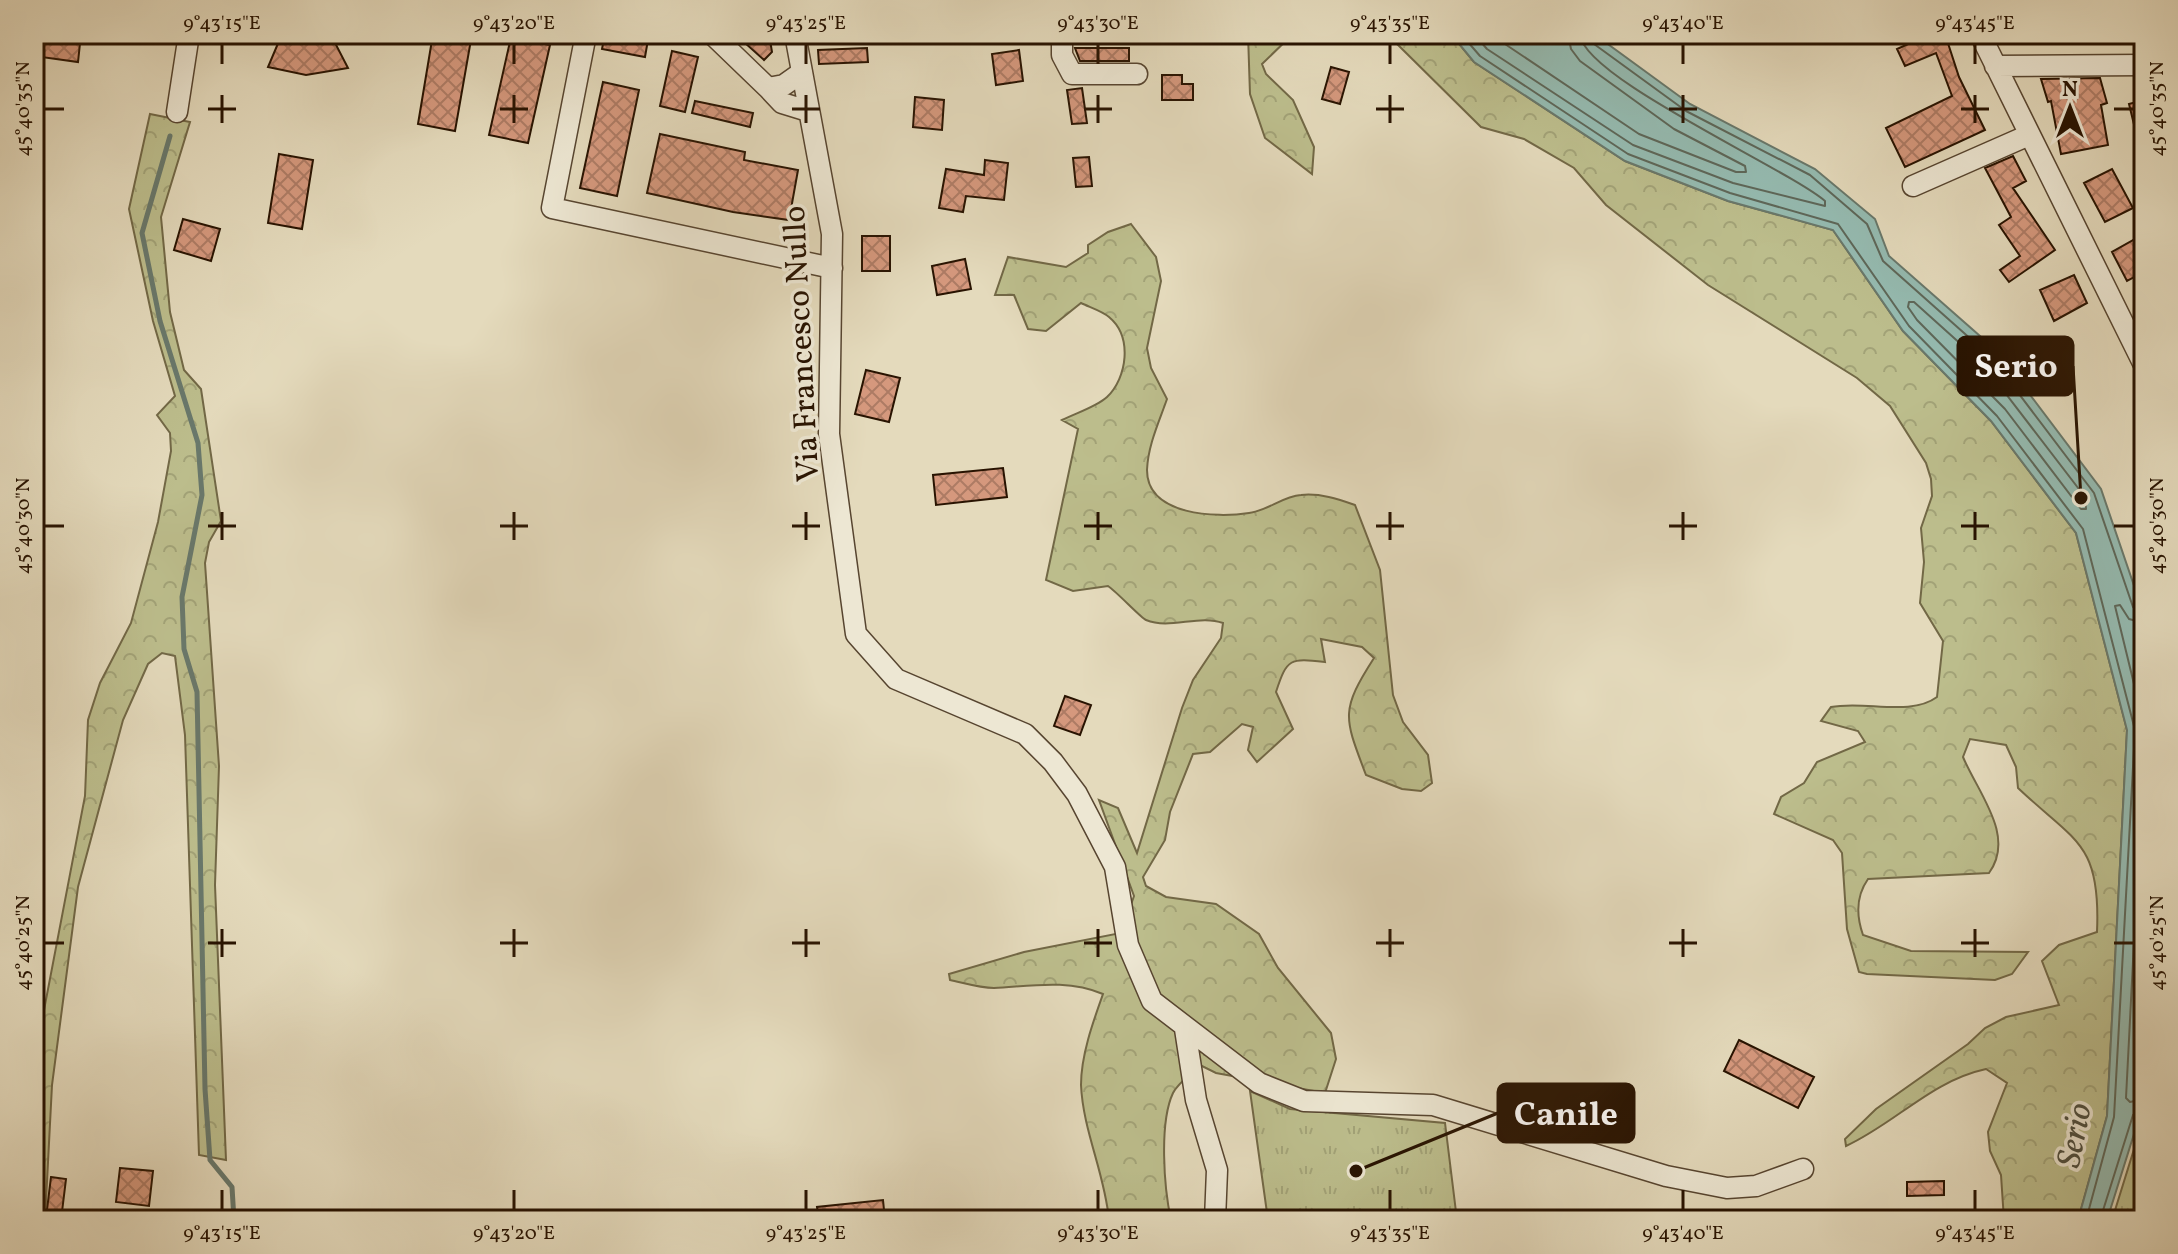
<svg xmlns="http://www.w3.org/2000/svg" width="2178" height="1254" font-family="Vollkorn,serif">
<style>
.forest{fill:url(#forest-crowns);stroke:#726846;stroke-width:2}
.park{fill:url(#park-tufts);stroke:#726846;stroke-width:2}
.water{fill:#95bbb1;stroke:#69786b;stroke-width:2}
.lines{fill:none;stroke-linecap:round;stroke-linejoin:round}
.shore{stroke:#5e6759;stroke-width:2}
.stream{stroke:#69786b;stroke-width:5}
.building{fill:url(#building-cross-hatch);stroke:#281301;stroke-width:2}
.street-casing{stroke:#574530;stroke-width:23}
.street{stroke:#ede7d3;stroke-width:20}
.ticks{fill:none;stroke:#281301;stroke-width:3}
.labels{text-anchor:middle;stroke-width:7;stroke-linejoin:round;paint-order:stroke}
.street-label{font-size:32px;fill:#281301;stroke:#ede7d3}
.water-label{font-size:34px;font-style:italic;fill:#4e4e3f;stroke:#ede7d3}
.leader{fill:none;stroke:#281301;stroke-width:3}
.callout-dot{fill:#281301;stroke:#ede7d3;stroke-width:3}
.callout{fill:#281301;stroke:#281301;stroke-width:3}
.callout-label{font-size:34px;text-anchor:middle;font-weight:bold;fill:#fff}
.neatline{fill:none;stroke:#281301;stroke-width:3}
.ticks-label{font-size:20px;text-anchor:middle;fill:#281301}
</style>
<defs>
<pattern id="forest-crowns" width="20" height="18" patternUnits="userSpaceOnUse" patternTransform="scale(2)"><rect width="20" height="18" fill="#bcbd8c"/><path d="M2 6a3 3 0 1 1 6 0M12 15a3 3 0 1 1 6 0" fill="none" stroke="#a2a277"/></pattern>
<pattern id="park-tufts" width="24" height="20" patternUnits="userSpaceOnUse" patternTransform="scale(2)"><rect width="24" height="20" fill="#bcbd8c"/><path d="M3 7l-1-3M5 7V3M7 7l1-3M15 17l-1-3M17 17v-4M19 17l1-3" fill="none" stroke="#a2a277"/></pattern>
<pattern id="building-cross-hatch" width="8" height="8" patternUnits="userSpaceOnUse" patternTransform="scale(2)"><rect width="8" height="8" fill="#d5987d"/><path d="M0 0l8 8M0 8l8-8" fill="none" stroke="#ad7b64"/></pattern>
</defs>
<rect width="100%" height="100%" fill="#e4dabc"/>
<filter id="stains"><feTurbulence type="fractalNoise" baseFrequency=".0025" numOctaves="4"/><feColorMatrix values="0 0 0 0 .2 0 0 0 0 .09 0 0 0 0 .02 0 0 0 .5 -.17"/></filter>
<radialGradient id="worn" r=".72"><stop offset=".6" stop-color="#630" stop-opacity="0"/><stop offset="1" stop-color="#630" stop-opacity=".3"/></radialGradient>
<path class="forest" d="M1248 34H1293L1262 64 1266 74 1293 100 1314 147 1312 174 1265 138 1250 94Z
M1367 34H1451L1474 62 1625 161 1728 201 1833 230 1903 331 1991 421 2076 533 2127 730 2107 1116 2078 1220H2004L2001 1175 1990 1151 1988 1132 2007 1083 1986 1069C1931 1081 1896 1123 1846 1146L1845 1139 1876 1109 1968 1044 1985 1028 2006 1017 2059 1005 2042 961 2059 945 2097 932C2101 842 2075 842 2018 788L2016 767 2006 745 1970 739 1963 757C1978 793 2016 836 1989 873L1868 879C1856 896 1856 915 1863 935L1911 951 2028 952 2012 974 1995 980 1867 974 1859 972 1847 929 1842 853 1833 840 1774 814 1781 797 1804 783 1817 762 1865 742 1858 731 1821 721 1831 707C1864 700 1910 717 1937 697L1943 641 1920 603 1924 562 1921 528 1932 496 1931 479 1926 463 1890 406 1857 378 1708 285 1606 205 1574 168 1524 139 1481 127 1393 40Z
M150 114 190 122 161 217 170 312 184 370 201 389 221 521 209 542 205 563 219 766 215 885 226 1160 199 1155 185 735 175 656 162 653 148 664 123 720 78 887 52 1085 45 1220H34V1076L40 1031 85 796 88 720 100 683 131 623 158 522 171 451 170 433 157 415 175 396 153 321 129 209Z
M1131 224 1156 257 1161 281 1147 348 1151 368 1167 399C1159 422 1148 445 1147 470 1147 516 1217 518 1249 513 1267 511 1283 496 1301 495 1320 493 1338 499 1355 505L1380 570 1393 695 1403 722 1428 755 1432 783 1421 791 1402 789 1366 775C1344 717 1340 711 1374 658L1362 647 1321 639 1325 662C1290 658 1287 658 1276 692L1293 729 1257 762 1248 750 1253 727 1242 724 1210 752 1193 754 1170 812 1165 840 1143 877 1146 886 1166 897 1216 904 1259 934 1278 968 1331 1033 1336 1059 1325 1093 1216 1073 1200 1065C1192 1073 1178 1083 1173 1093 1159 1123 1164 1188 1171 1220H1109C1105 1174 1083 1131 1081 1085 1081 1055 1093 1022 1103 994 1067 979 1032 986 994 988 980 988 964 983 950 980L949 974 1024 952 1121 933 1134 896 1099 800 1118 808 1137 853 1182 708 1193 680 1221 638 1223 623C1199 614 1170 630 1146 620 1141 618 1117 592 1108 586L1073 591 1046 580 1078 429 1062 420C1076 413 1096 407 1107 397 1127 378 1133 337 1109 317 1102 311 1089 307 1081 303L1046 331 1028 329 1014 295H995L1008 257 1066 267 1088 253V245L1108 232Z"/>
<path class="park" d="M1250 1091 1290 1109 1445 1123 1457 1220H1268Z
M2144 1117V1220H2112Z"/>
<path class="water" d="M1451 34H1594L1690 104 1815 169 1875 219 1889 256 1997 351 2101 489 2144 615V1102L2107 1220H2078L2107 1116 2127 730 2076 533 1991 421 1903 331 1833 230 1728 201 1625 161 1474 62Z"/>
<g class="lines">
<path class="shore" d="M1461 34 1480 56 1628 154 1730 193 1838 224 1909 326 1997 416 2083 529 2135 730 2114 1117 2086 1220
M1474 34 1487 49 1633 145 1733 183 1825 206V201C1786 168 1582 77 1580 34
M1490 34 1639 134 1736 172H1746L1745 166 1674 129 1580 61 1571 49 1568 34
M1590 34 1594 44 1686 111 1810 175 1867 224 1883 261 1991 357 2094 493 2133 607 2144 613
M1909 302H1914L1983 364 2085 497 2086 509H2081L2005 409 1917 320 1908 307Z
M2144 623 2129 619 2120 605 2115 606 2144 725
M2144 747 2126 1098 2130 1102 2144 1099
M2144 1009 2139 1083 2144 1087
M2100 1220 2133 1115 2144 1109"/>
<path class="stream" d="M170 136 142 233 160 321 198 443 202 495 182 597 184 649 197 692 205 1089 210 1160 232 1187 234 1220"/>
</g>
<path class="building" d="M34 34H81L78 62 34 56Z
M282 34 308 39 331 35 348 68 306 75 268 67Z
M433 34H472L455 131 418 124Z
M605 34H649L645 57 602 49Z
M735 34H769L772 52 764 60Z
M1930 34H1945L1959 77 1985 130 1905 167 1886 128 1952 96 1936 53 1905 66 1897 49Z
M511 37 550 45 528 143 489 135Z
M867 48 868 62 819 64 818 50Z
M1075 48H1129V61H1080Z
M1019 50 1023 81 996 85 992 54Z
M672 51 698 57 685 112 660 106Z
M1331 67 1349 72 1340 104 1322 99Z
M1162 75H1182V84H1193V100H1162Z
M2100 78 2107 103 2101 105 2108 145 2061 154 2051 101 2048 102 2041 79Z
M603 82 639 90 617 196 580 188Z
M1082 88 1087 123 1072 124 1067 90Z
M915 97 944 100 942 130 913 127Z
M2144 100V144L2139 145 2129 104Z
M695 101 753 113 750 127 692 113Z
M660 134 745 152 744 160 798 170 789 220 733 212 647 193Z
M279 154 313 160 302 229 268 223Z
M2013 156 2026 181 2013 188 2055 250 2009 282 2000 270 2020 256 1999 225 2011 217 1985 168Z
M1089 157 1092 186 1076 187 1073 158Z
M985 160 1008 163 1004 200 966 196 963 212 939 208 946 169 984 175Z
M2112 169 2133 208 2105 222 2084 183Z
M183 219 220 229 211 261 174 250Z
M2144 234V272L2127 281 2112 252Z
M862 236H890V271H862Z
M965 259 971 289 937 295 932 266Z
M2074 275 2087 303 2054 321 2040 290Z
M866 370 900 378 889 422 855 414Z
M1003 468 1007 497 936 505 933 475Z
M1065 696 1091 705 1080 735 1054 726Z
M1739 1040 1814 1077 1798 1108 1724 1071Z
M120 1168 153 1171 149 1206 116 1202Z
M51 1177 66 1179 61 1220 46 1218Z
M1944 1181V1195L1907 1196V1182Z
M883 1200 885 1220H819L817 1207Z"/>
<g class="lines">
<g class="street-casing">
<path id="street" d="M586 34 552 208 832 268
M712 34 768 88
M795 34 832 234 829 434 856 634 896 679 1025 734 1053 762 1077 794 1115 867 1128 945 1152 1001 1259 1083 1304 1101 1433 1105 1666 1176 1727 1188 1756 1186 1803 1169
M1062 34V55L1072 74H1137
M1980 34 2144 365
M1995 66 2144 65
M801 73 784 85 768 88 782 103 808 111
M177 112 189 34
M1913 186 2029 135
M1185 1029 1196 1100 1217 1170 1215 1220"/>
</g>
<use href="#street" class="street"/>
</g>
<path class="ticks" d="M222 44V64M514 44V64M806 44V64M1098 44V64M1390 44V64M1683 44V64M1975 44V64M222 95V123M514 95V123M806 95V123M1098 95V123M1390 95V123M1683 95V123M1975 95V123M44 109H64M208 109H236M500 109H528M792 109H820M1084 109H1112M1376 109H1404M1669 109H1697M1961 109H1989M2114 109H2134M222 512V540M514 512V540M806 512V540M1098 512V540M1390 512V540M1683 512V540M1975 512V540M44 526H64M208 526H236M500 526H528M792 526H820M1084 526H1112M1376 526H1404M1669 526H1697M1961 526H1989M2114 526H2134M222 929V957M514 929V957M806 929V957M1098 929V957M1390 929V957M1683 929V957M1975 929V957M44 943H64M208 943H236M500 943H528M792 943H820M1084 943H1112M1376 943H1404M1669 943H1697M1961 943H1989M2114 943H2134M222 1190V1210M514 1190V1210M806 1190V1210M1098 1190V1210M1390 1190V1210M1683 1190V1210M1975 1190V1210"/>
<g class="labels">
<g class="street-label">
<text transform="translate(800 344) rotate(-93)" y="11">Via Francesco Nullo</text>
</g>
<g class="water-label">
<text transform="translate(2073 1135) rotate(-79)" y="12">Serio</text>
</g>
</g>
<path class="leader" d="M2081 498L2073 366M1356 1171L1498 1113"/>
<g class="callout-dot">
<circle cx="2081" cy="498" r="8"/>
<circle cx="1356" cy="1171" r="8"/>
</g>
<g class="callout">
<rect x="1958" y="337" width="115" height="58" rx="8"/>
<rect x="1498" y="1084" width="136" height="58" rx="8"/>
</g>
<g class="callout-label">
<text x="2016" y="377">Serio</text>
<text x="1566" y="1125">Canile</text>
</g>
<rect width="2178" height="1254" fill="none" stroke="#e4dabc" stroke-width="88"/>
<g transform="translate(2070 108)" stroke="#ede7d3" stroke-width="6" paint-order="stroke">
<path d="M0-6L14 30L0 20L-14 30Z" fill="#281301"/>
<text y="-12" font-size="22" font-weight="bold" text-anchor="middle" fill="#281301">N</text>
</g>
<rect x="44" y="44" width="2090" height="1166" class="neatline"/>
<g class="ticks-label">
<text x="222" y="29">9°43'15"E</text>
<text x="514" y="29">9°43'20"E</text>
<text x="806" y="29">9°43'25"E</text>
<text x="1098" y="29">9°43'30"E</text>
<text x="1390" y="29">9°43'35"E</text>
<text x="1683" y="29">9°43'40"E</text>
<text x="1975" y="29">9°43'45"E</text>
<text transform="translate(22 109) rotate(-90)" y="7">45°40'35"N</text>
<text transform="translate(2156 109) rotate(-90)" y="7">45°40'35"N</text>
<text transform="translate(22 526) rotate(-90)" y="7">45°40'30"N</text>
<text transform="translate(2156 526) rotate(-90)" y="7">45°40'30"N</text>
<text transform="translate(22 943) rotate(-90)" y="7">45°40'25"N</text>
<text transform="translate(2156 943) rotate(-90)" y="7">45°40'25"N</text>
<text x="222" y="1239">9°43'15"E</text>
<text x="514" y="1239">9°43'20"E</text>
<text x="806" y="1239">9°43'25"E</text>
<text x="1098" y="1239">9°43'30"E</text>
<text x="1390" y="1239">9°43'35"E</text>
<text x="1683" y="1239">9°43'40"E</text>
<text x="1975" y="1239">9°43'45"E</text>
</g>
<rect width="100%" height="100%" filter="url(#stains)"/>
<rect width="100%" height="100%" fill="url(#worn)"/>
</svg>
